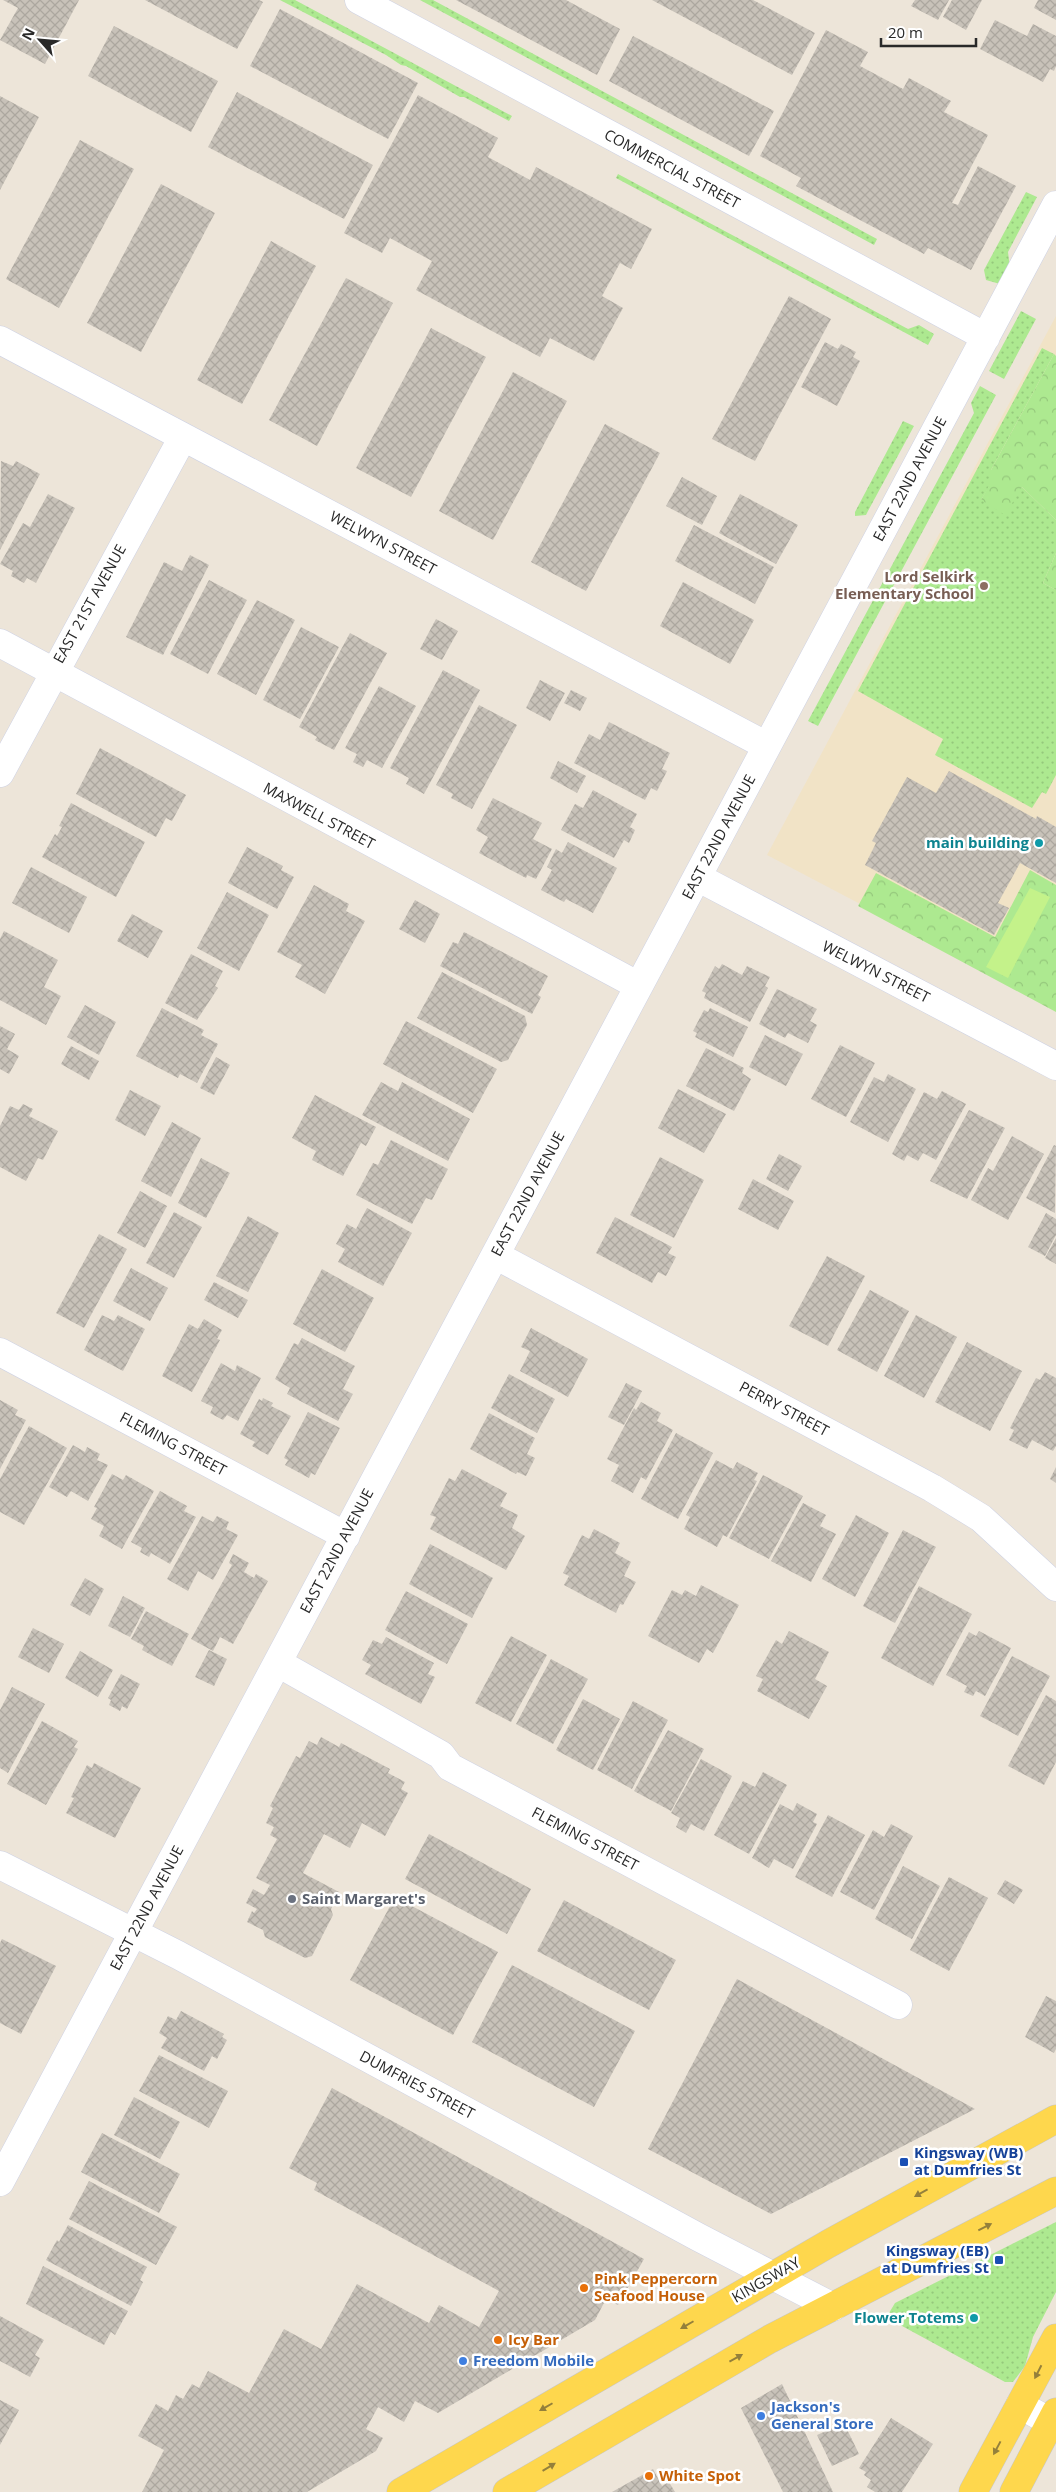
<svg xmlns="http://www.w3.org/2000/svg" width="1056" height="2492" font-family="'Open Sans',sans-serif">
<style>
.education{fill:#f1e3c6}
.grass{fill:url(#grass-dots)}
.park{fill:url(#park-crowns)}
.pitch{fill:#c4f28a}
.building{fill:url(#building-cross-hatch)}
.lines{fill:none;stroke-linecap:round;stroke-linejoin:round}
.minor-casing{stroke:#ced2e4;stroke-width:29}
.major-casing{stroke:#c7c7c7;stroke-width:29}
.minor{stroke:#fff;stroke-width:28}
.major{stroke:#fed74d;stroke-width:28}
.oneway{fill:#94803b}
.education-dot{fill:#8d6e63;stroke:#fff;stroke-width:2}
.culture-dot{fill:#0f9aa8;stroke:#fff;stroke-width:2}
.worship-dot{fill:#6b7280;stroke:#fff;stroke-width:2}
.transit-dot{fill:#1a4fb4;stroke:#fff;stroke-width:2}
.food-dot{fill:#e8710a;stroke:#fff;stroke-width:2}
.shop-dot{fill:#3f7fe0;stroke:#fff;stroke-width:2}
.labels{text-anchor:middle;stroke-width:5;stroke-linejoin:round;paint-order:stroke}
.street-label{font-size:15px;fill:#292929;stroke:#fff}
.education-label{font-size:15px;font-weight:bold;fill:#785e54;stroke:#fff;text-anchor:end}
.culture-label{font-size:15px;font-weight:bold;fill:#0d838f;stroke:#fff;text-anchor:end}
.worship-label{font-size:15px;font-weight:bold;fill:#5b616d;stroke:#fff;text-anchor:start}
.transit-label{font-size:15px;font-weight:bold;fill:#164399;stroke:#fff;text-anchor:start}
.food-label{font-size:15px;font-weight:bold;fill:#c56008;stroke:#fff;text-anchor:start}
.shop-label{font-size:15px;font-weight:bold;fill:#366cbe;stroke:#fff;text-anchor:start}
</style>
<defs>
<pattern id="grass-dots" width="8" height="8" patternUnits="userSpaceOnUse" patternTransform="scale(1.25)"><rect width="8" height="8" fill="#ade990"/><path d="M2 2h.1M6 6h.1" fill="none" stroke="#95c87c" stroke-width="1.8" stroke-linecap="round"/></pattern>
<pattern id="park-crowns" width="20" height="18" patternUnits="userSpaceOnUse" patternTransform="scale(1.25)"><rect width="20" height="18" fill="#ade990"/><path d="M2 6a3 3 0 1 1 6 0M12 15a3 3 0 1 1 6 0" fill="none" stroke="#95c87c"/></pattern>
<pattern id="building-cross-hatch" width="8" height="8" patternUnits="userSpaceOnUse" patternTransform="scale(1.25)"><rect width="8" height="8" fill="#c8c2b9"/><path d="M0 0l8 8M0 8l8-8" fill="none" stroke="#aca79f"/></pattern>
</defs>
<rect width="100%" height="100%" fill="#ede5d9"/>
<path class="education" d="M1056 316V1007L767 855Z"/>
<path class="grass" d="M280 0H295L512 116 509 121 464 97H460L406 66 401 65 386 55Z
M420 0H433L877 239 874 245Z
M618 174 908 329 919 325 934 334 928 345 616 178Z
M1026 192 1037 197 1008 252 1010 268 1000 284 986 280 984 270Z
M1021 311 1036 319 1004 379 989 371Z
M1042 348 1054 354 991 470 992 482 981 500 1022 487 1056 520V553L1043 583 1056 590V775L1046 794 1042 792 1032 808 935 755 943 739 858 691Z
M980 386 996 395 818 726 808 721 974 413 971 403Z
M903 421 914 426 868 511 866 515 855 516V512Z
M1056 2222V2292L1033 2337 1025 2366 1013 2382H1005L891 2320 889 2313 895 2303Z"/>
<path class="park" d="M1054 354 1056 356V520L1022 487 1005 515 981 500 991 482V470Z
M1056 553V590L1043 583Z
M1030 870 1056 885V1012L858 906 876 873 995 937Z"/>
<path class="pitch" d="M1030 888 1050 897 1008 978 986 967Z"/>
<path class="building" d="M3 0H79L45 64 0 40 18 8Z
M145 0H259L263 2 237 49Z
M456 0H566L620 29 597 75Z
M652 0H753L815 33 792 75Z
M915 0H949L938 20 911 6Z
M952 0H982L966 30 943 17Z
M1038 0H1056V20L1034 8Z
M280 9 418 83 388 139 250 66Z
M995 20 1027 36 1033 24 1056 36V66L1054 71 1050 69 1043 82 980 49Z
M114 26 218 81 191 132 88 76Z
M826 30 868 52 860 66 903 89 909 78 951 101 944 112 988 135 952 203 958 205 978 166 1016 186 971 270 928 248 924 254 796 186 801 178 760 156Z
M633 36 774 111 749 156 609 81Z
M237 92 373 165 344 219 208 147Z
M418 95 498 138 488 157 530 180 536 167 652 229 631 269 620 263 602 296 623 308 594 361 550 338 540 357 416 290 432 261 390 238 382 253 344 233Z
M0 96 39 117 0 190Z
M80 140 134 169 59 308 6 279Z
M161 184 215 213 141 352 87 323Z
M271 241 316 266 242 404 197 380Z
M346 278 393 303 317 446 269 420Z
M789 296 831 319 755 461 712 439Z
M431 328 486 357 411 497 356 468Z
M825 342 838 349 841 344 856 352 853 357 860 361 837 406 801 387Z
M513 372 567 401 493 540 439 511Z
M605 424 660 453 586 591 531 562Z
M1 461 13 466 16 461 40 474 0 550Z
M682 477 717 496 702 525 666 506Z
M48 494 75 508 36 583 27 578 24 583 11 576 13 571 0 564 23 523 30 527Z
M740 494 798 525 776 564 719 533Z
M694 525 774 567 755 604 675 561Z
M190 555 209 565 163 655 126 637 164 562 182 571Z
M209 580 247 600 208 674 170 654Z
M683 582 754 620 730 664 660 626Z
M257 600 295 620 256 695 217 674Z
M436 619 458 631 442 660 420 649Z
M301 627 339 647 300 719 263 700Z
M350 633 387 653 334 750 315 740 317 737 299 727Z
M443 670 480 690 424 794 406 784 409 778 390 768Z
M540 680 565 693 550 721 526 708Z
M379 686 416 706 382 768 367 760 363 767 353 762 357 754 345 748Z
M571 690 587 698 580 711 564 703Z
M479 705 517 725 472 809 451 798 453 794 436 785Z
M609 722 670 753 662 769 667 771 657 791 651 788 645 800 574 763 589 734 600 740Z
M100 748 186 795 172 821 166 818 156 837 76 794Z
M558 761 586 776 577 793 550 778Z
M949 771 1036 819 1037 816 1056 827V883L1020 863 998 903 1009 908 994 935 865 865 876 843 872 841 907 777 936 793Z
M593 790 637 814 630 827 635 830 629 843 624 840 614 858 561 830 575 804 583 808Z
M493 798 542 823 533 839 552 849 536 879 527 875 526 878 479 853 488 837 476 830Z
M71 803 145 842 116 897 42 857 55 834 57 836 62 827 59 826Z
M568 842 617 868 593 913 566 899 564 902 541 890 552 870 547 867 556 849 562 853Z
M247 847 283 866 281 870 294 877 277 909 228 883Z
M31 867 87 897 69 933 12 903Z
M314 885 349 904 346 911 365 921 325 994 295 977 302 965 277 952Z
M227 892 269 915 239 971 197 948Z
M415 900 440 914 425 943 399 929Z
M132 914 163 931 148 958 117 941Z
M4 931 58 960 44 987 61 996 46 1025 0 1000V939Z
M464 932 548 976 538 995 541 997 532 1014 440 966 453 942 458 944Z
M191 954 223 971 215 986 218 988 197 1020 165 1003Z
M722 964 742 975 747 966 770 977 765 986 768 988 750 1022 704 998 706 993 702 991 715 966 719 969Z
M442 972 525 1016 527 1025 508 1060 501 1062 417 1018Z
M777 989 817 1009 810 1021 817 1025 808 1043 788 1033 785 1038 759 1024Z
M85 1005 116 1022 99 1055 67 1037Z
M162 1008 204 1030 201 1035 218 1044 197 1083 180 1074 178 1078 136 1056Z
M710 1008 748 1027 733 1057 695 1037 697 1033 693 1031 704 1010 708 1012Z
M406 1021 497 1069 473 1113 383 1064Z
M0 1026 15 1034 7 1049 19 1056 9 1074 0 1069Z
M765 1035 803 1054 786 1086 749 1067Z
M840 1045 875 1063 846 1117 811 1099Z
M71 1046 99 1061 89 1080 61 1064Z
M706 1048 744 1068 742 1073 751 1079 734 1111 686 1086Z
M216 1057 230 1065 214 1095 200 1088Z
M888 1074 916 1089 888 1142 850 1122 874 1077 884 1082Z
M381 1082 398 1091 402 1082 470 1119 448 1161 362 1115Z
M678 1089 726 1114 704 1153 658 1128Z
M130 1090 161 1106 145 1136 115 1120Z
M942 1091 966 1104 936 1160 923 1153 918 1161 907 1155 904 1161 892 1154 924 1092 937 1099Z
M315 1095 376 1127 366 1146 361 1143 343 1176 312 1160 316 1151 292 1138Z
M23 1104 33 1109 29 1116 58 1131 43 1160 38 1158 26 1181 0 1167V1126L10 1106 19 1110Z
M969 1110 1005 1128 967 1199 930 1181Z
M172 1122 201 1138 171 1197 141 1181Z
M1012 1136 1044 1154 1008 1220 971 1200 988 1168 993 1171Z
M391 1140 448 1169 432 1200 426 1198 412 1224 356 1195 373 1163 378 1165Z
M1054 1145 1056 1146 1055 1213 1026 1198Z
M779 1154 802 1166 788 1191 766 1179Z
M660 1157 704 1180 674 1238 630 1215Z
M201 1158 230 1173 206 1218 178 1203Z
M753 1179 794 1201 778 1230 738 1209Z
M140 1191 167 1206 145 1248 117 1233Z
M367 1208 412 1233 383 1286 338 1262 345 1249 336 1244 347 1224 356 1229Z
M174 1212 202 1227 174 1278 146 1263Z
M1046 1213 1056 1219V1235L1045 1256 1028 1247Z
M248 1216 279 1233 248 1292 216 1276Z
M615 1217 672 1247 668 1253 676 1257 666 1276 658 1272 652 1283 596 1253Z
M99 1234 127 1249 84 1328 56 1313Z
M1056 1238V1264L1045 1258Z
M827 1256 865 1276 828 1346 789 1326Z
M131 1268 168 1288 150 1321 113 1301Z
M322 1269 374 1298 345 1352 293 1324Z
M214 1282 248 1300 238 1318 204 1300Z
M870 1290 909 1311 877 1372 837 1350Z
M102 1315 114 1321 118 1315 145 1329 123 1371 84 1350Z
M916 1315 957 1337 924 1398 884 1376Z
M204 1319 222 1330 217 1339 220 1340 192 1392 162 1376 189 1324 198 1329Z
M531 1328 588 1359 568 1397 520 1371 530 1351 521 1347Z
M302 1338 355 1366 343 1389 353 1394 338 1421 287 1394 290 1388 275 1379 294 1343 298 1345Z
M967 1342 1022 1371 990 1431 935 1402Z
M221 1363 235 1371 237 1365 261 1378 238 1421 227 1415 223 1420 210 1413 213 1407 201 1401Z
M1045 1372 1056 1378V1446L1053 1451 1032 1440 1027 1449 1009 1440 1014 1430 1010 1428 1036 1378 1040 1380Z
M509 1374 555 1399 537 1433 491 1408Z
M626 1383 642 1391 624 1425 608 1417Z
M263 1398 273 1403 271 1406 291 1416 268 1455 252 1446 255 1442 240 1434 259 1399 262 1401Z
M0 1400 18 1410 15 1415 26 1420 0 1469Z
M641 1402 661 1413 657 1421 673 1430 646 1480 641 1477 633 1493 611 1481 619 1465 607 1459 634 1408 636 1410Z
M308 1412 340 1428 315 1475 311 1473 309 1478 285 1465 288 1460 284 1458Z
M489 1413 535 1438 527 1454 535 1458 526 1476 517 1472 516 1474 470 1449Z
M29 1426 67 1448 24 1525 0 1512V1479Z
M676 1433 713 1453 678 1519 641 1499Z
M73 1445 85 1452 87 1447 100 1454 97 1460 108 1465 88 1501 71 1491 67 1497 49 1487Z
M716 1460 733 1469 737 1462 758 1473 754 1480 757 1481 727 1537 723 1535 717 1547 684 1529 690 1517 686 1515Z
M1056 1467V1483L1050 1479Z
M462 1469 507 1493 500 1506 518 1515 512 1528 525 1536 506 1570 430 1529 436 1517 430 1515 449 1478 455 1481Z
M112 1474 123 1480 126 1475 154 1491 122 1549 99 1536 104 1526 91 1519 97 1508 94 1507Z
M763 1475 803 1496 769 1559 729 1538Z
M160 1491 187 1506 184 1511 196 1517 170 1564 151 1553 149 1557 140 1552 142 1548 131 1542Z
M803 1503 826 1515 820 1526 836 1534 811 1582 771 1561Z
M856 1515 889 1533 855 1597 822 1579Z
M202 1516 213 1522 217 1516 229 1522 226 1529 238 1535 213 1580 198 1571 188 1591 167 1579Z
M594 1529 620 1543 615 1553 631 1562 624 1576 636 1582 623 1605 620 1604 616 1613 564 1585 569 1576 563 1573 582 1535 589 1539Z
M903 1530 936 1547 895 1623 863 1606Z
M430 1544 493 1578 472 1618 409 1584Z
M233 1554 249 1563 244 1572 254 1578 256 1574 268 1581 233 1644 220 1637 213 1651 191 1639 232 1565 229 1563Z
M85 1578 104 1589 90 1616 70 1605Z
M701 1585 739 1605 713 1653 707 1649 699 1663 648 1636 672 1590 682 1595 685 1590 696 1596Z
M919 1586 972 1614 933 1686 881 1658Z
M406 1591 468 1624 447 1664 385 1630Z
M123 1596 145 1608 130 1637 108 1626Z
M146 1611 189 1634 172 1666 142 1650 144 1646 131 1639Z
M33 1628 64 1644 49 1673 18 1657Z
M789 1631 829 1652 815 1679 827 1686 809 1719 757 1691 763 1679 756 1676 776 1640 782 1644Z
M979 1631 1011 1648 985 1696 976 1691 973 1696 964 1692 967 1686 946 1675 969 1632 976 1636Z
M511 1636 547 1655 511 1722 475 1703Z
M386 1637 434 1663 428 1674 435 1677 421 1704 365 1674 371 1665 362 1660 373 1640 382 1644Z
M209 1650 227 1659 214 1686 195 1677Z
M80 1651 113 1670 98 1697 65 1678Z
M1012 1656 1050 1676 1018 1736 980 1716Z
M551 1659 588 1679 553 1744 516 1724Z
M121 1674 140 1684 127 1709 122 1706 120 1711 109 1705 111 1700 108 1698Z
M12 1687 45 1704 8 1773 0 1768V1710Z
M1046 1695 1056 1701V1762L1044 1785 1008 1766Z
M583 1699 620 1719 593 1770 556 1750Z
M633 1701 668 1720 632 1789 597 1770Z
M42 1721 78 1741 74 1747 78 1749 46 1805 7 1784Z
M668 1730 704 1749 671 1811 634 1791Z
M321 1737 339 1747 341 1743 390 1769 388 1773 405 1782 401 1789 408 1793 385 1836 362 1823 350 1848 324 1834 303 1873 339 1892 331 1909 333 1915 312 1956 305 1958 265 1937 263 1930 247 1922 252 1911 254 1913 257 1909 246 1903 253 1889 264 1895 270 1885 256 1878 277 1839 270 1835 274 1827 266 1823 273 1808 270 1806 296 1756 300 1758 309 1741 317 1745Z
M701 1759 732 1776 704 1831 691 1824 686 1833 676 1827 680 1818 671 1813Z
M94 1763 141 1788 115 1838 66 1813 74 1798 71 1797 87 1765 92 1768Z
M763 1772 787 1785 749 1854 714 1835 743 1781 755 1787Z
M797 1803 817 1814 813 1822 817 1824 793 1869 774 1859 769 1868 752 1858 780 1804 793 1811Z
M828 1815 865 1835 832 1897 795 1877Z
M891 1824 913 1836 874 1910 840 1892 873 1830 884 1837Z
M429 1834 531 1889 507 1934 405 1879Z
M903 1866 940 1886 912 1939 875 1919Z
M949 1877 988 1898 949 1971 910 1950Z
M1005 1880 1023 1890 1014 1904 997 1894Z
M395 1897 498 1952 453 2035 350 1980Z
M564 1900 676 1960 649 2010 537 1951Z
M2 1939 56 1966 21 2034 0 2023V1943Z
M512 1965 635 2031 594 2107 472 2042Z
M737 1979 975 2109 771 2214 648 2149Z
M1046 1996 1056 2001V2049L1054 2053 1025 2037Z
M181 2011 224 2034 222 2037 227 2040 217 2059 212 2056 204 2071 161 2048 167 2038 159 2033 168 2016 176 2020Z
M159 2055 228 2091 209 2128 139 2091Z
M332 2088 644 2259 618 2305 606 2299 595 2320 438 2413 415 2401 404 2422 378 2407 366 2429 383 2438 376 2451 307 2492H142L164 2450 138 2436 156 2404 168 2411 176 2395 183 2399 192 2384 199 2388 208 2371 249 2393 284 2329 321 2349 357 2284 429 2323 439 2305 479 2327 499 2291 314 2190 317 2183 289 2168Z
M134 2097 180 2122 160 2159 114 2135Z
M102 2133 180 2174 159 2213 81 2172Z
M89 2181 177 2227 156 2265 69 2219Z
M68 2225 147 2267 140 2280 143 2282 131 2306 46 2260 57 2240 59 2242Z
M43 2266 128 2311 115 2335 111 2332 104 2345 26 2304Z
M0 2316 44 2340 35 2355 40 2358 30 2377 0 2361Z
M782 2384 833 2492H783L741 2408Z
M0 2400 19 2410 0 2445Z
M891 2418 933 2444 902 2492H875L867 2487 871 2480 864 2475 866 2472 859 2468Z
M844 2423 859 2454 832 2466 817 2435Z
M653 2469 662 2486 669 2482 675 2492H612Z"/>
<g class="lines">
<g class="minor-casing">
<path id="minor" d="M359 0 986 337
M0 340 767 746
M0 643 639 986
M0 773 183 437
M697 877 1056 1066
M495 1255 932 1488 981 1518 1056 1587
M0 1352 346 1536
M278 1663 441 1755 450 1767 898 2005
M0 1865 178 1955 698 2237 833 2307
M0 2182 1056 205
M1020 2405 1056 2425"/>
</g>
<g class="major-casing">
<path id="major" d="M401 2492 828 2244 1056 2119
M507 2492 770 2339 1056 2191
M973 2492 1056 2338
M1014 2492 1056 2412"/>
</g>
<use href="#minor" class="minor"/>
<use href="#major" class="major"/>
</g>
<defs><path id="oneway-solid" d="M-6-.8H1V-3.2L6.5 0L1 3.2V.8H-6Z" transform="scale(1.25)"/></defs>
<g class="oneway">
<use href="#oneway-solid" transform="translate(921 2193) rotate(151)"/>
<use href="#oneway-solid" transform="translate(985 2227) rotate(-27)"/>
<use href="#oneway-solid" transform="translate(687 2325) rotate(150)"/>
<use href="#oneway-solid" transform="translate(736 2358) rotate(-29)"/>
<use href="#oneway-solid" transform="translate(1038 2372) rotate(117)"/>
<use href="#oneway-solid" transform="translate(546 2407) rotate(150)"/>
<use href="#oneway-solid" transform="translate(997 2448) rotate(118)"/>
<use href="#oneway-solid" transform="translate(549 2467) rotate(-31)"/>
</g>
<circle class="education-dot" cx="984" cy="586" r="5"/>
<g class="culture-dot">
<circle cx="1039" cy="843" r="5"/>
<circle cx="974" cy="2318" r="5"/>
</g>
<circle class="worship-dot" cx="292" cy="1899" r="5"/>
<g class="transit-dot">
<rect x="899" y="2157" width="10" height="10" rx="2.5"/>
<rect x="994" y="2255" width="10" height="10" rx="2.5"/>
</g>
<g class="food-dot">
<circle cx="584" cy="2288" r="5"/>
<circle cx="498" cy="2340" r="5"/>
<circle cx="649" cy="2476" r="5"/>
</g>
<g class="shop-dot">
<circle cx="463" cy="2361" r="5"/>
<circle cx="761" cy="2416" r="5"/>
</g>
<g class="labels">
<g class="street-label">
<text transform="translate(672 169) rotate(28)" y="5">COMMERCIAL STREET</text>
<text transform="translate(910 479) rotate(-62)" y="5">EAST 22ND AVENUE</text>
<text transform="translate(383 543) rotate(28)" y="5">WELWYN STREET</text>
<text transform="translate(90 604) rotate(-61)" y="5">EAST 21ST AVENUE</text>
<text transform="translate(319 816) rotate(28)" y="5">MAXWELL STREET</text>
<text transform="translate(719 837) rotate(-62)" y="5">EAST 22ND AVENUE</text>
<text transform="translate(876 972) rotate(27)" y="5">WELWYN STREET</text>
<text transform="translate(528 1194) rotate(-62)" y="5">EAST 22ND AVENUE</text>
<text transform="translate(784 1409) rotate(28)" y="5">PERRY STREET</text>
<text transform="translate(173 1444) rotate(28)" y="5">FLEMING STREET</text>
<text transform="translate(337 1551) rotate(-62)" y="5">EAST 22ND AVENUE</text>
<text transform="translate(585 1839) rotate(28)" y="5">FLEMING STREET</text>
<text transform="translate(147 1908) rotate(-62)" y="5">EAST 22ND AVENUE</text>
<text transform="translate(417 2085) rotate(28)" y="5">DUMFRIES STREET</text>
<text transform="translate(766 2280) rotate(-30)" y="5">KINGSWAY</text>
</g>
<g class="education-label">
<text x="974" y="582">Lord Selkirk<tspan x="974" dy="17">Elementary School</tspan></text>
</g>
<g class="culture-label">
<text x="1029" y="848">main building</text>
<text x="964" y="2323">Flower Totems</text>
</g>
<g class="worship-label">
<text x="302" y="1904">Saint Margaret's</text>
</g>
<g class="transit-label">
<text x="914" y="2158">Kingsway (WB)<tspan x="914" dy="17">at Dumfries St</tspan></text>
<text x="989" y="2256" text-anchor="end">Kingsway (EB)<tspan x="989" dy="17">at Dumfries St</tspan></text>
</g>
<g class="food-label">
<text x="594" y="2284">Pink Peppercorn<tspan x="594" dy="17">Seafood House</tspan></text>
<text x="508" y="2345">Icy Bar</text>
<text x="659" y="2481">White Spot</text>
</g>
<g class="shop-label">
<text x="473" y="2366">Freedom Mobile</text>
<text x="771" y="2412">Jackson's<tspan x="771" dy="17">General Store</tspan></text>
</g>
</g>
<g transform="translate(40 40) rotate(297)" stroke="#ffffff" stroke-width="4" paint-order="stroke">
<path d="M0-4L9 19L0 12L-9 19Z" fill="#292929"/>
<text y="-8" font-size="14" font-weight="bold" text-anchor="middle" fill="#292929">N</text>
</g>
<path d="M881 38v8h95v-8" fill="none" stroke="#292929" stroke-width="2.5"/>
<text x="888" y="38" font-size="15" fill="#292929" stroke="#ffffff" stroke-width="4" paint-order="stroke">20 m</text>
</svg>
